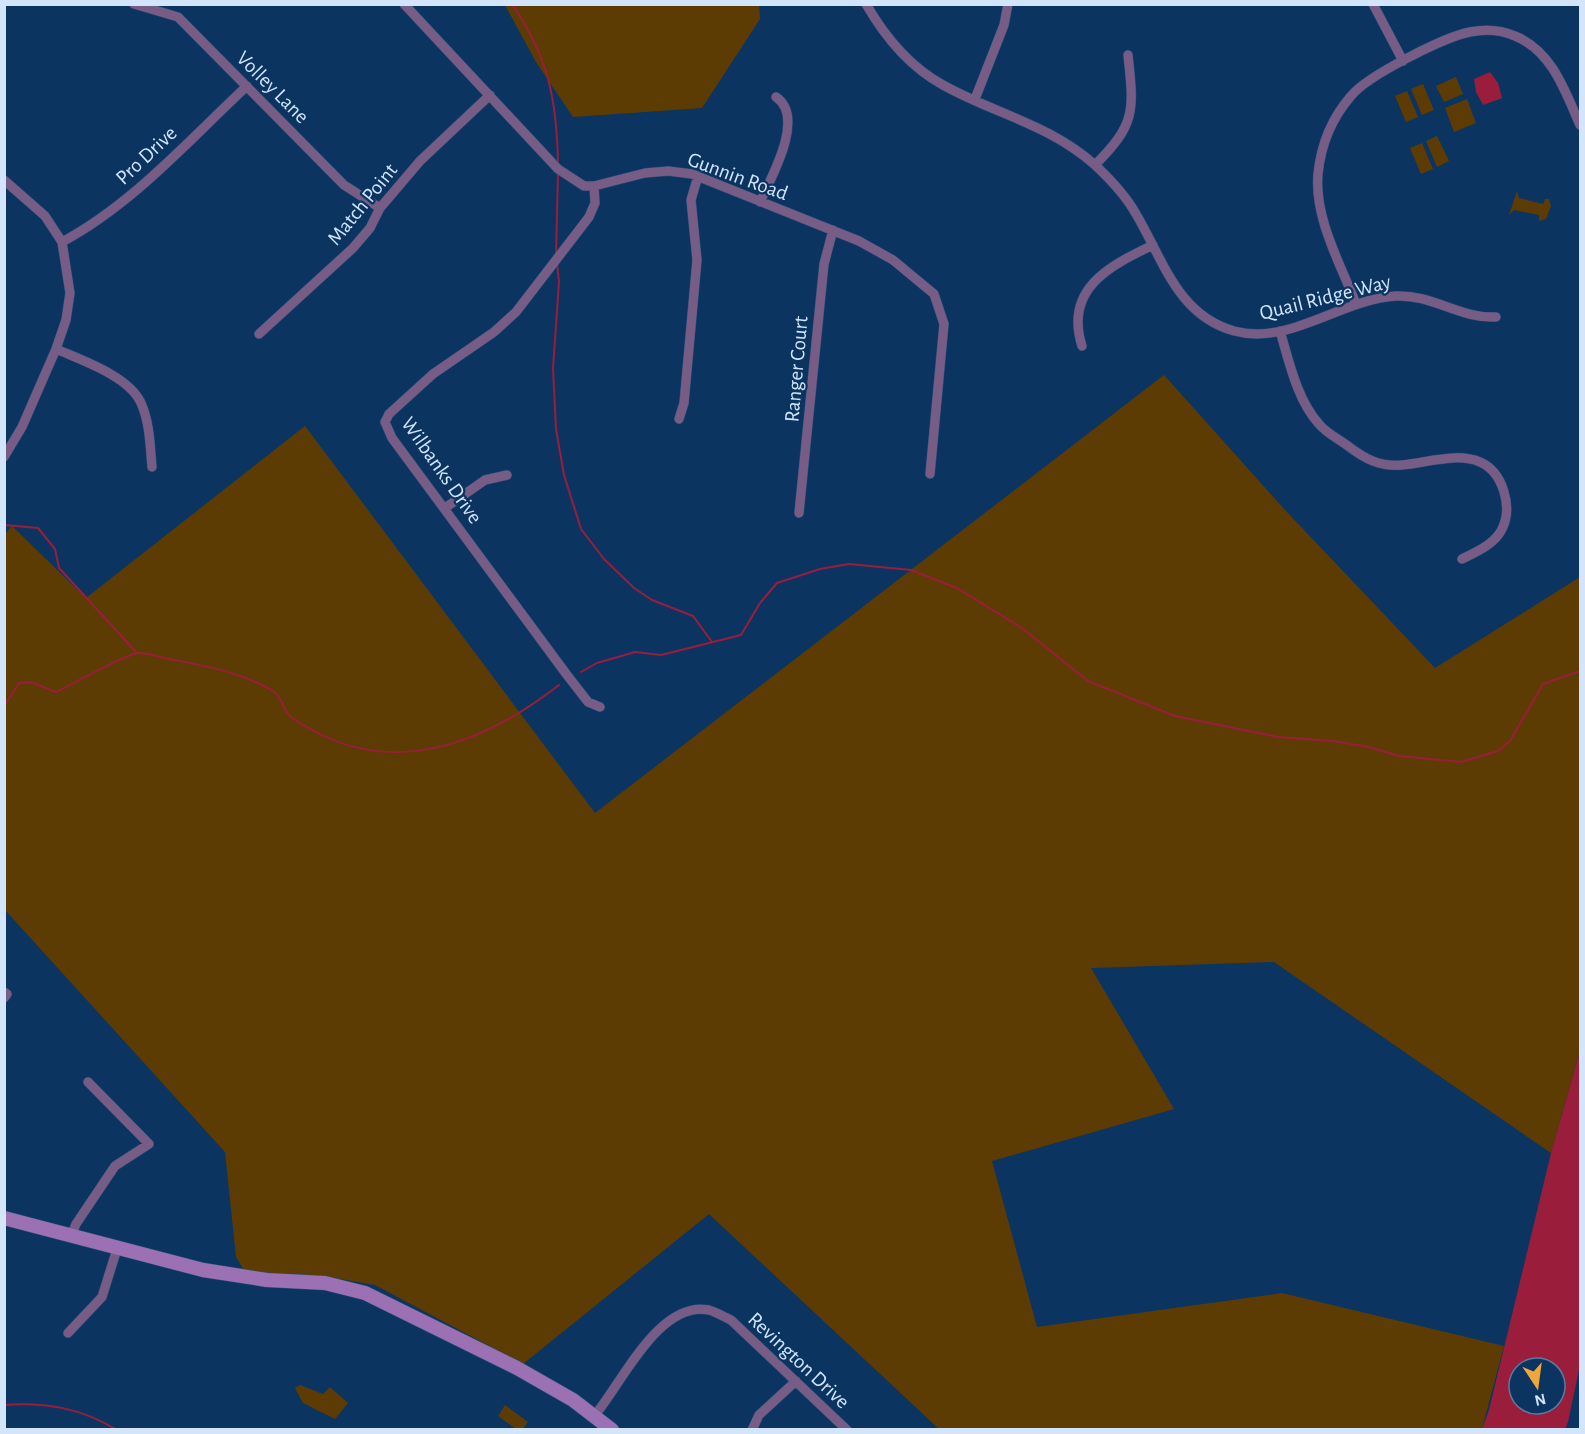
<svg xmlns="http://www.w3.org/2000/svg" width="1585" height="1434" font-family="'Alegreya Sans',sans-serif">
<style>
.green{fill:#5d3c04}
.water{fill:#9a1e3c;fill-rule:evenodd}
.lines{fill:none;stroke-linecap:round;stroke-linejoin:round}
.stream{stroke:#9a1e3c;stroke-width:2}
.street-casing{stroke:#2b5179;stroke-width:10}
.secondary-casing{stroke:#2b5179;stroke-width:15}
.street{stroke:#775c86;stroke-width:9}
.secondary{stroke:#9c71b3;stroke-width:14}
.labels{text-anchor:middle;stroke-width:4.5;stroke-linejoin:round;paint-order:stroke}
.street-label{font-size:21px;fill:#d3e5fb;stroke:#0b3560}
</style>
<rect width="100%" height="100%" fill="#0b3560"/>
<path class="green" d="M505 5H759L760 19 702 108 573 117 536 62Z
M1456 77 1463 94 1444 102 1436 86Z
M1423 84 1434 110 1422 115 1411 89Z
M1407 91 1418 117 1406 122 1395 96Z
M1467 99 1476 123 1454 132 1445 108Z
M1437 136 1449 161 1437 167 1426 141Z
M1422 143 1433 169 1421 174 1410 148Z
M1517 191 1519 198 1543 204 1545 199H1549L1551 206 1546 219 1539 221V215L1514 210 1509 215Z
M1164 375 1286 511 1435 668 1580 577V1051L1551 1153 1274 962 1091 968 1174 1109 992 1161 1037 1327 1282 1293 1504 1346 1482 1429H939L709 1214 523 1364 375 1285 324 1276 245 1272 236 1257 225 1152 5 910V534L12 526 86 598 305 426 595 813Z
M300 1385 323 1394 330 1387 348 1403 335 1419 303 1403 295 1388Z
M505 1405 528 1422 523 1429H516L498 1416Z"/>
<path class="water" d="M1490 72 1498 83 1502 98 1483 105 1476 92 1474 79Z
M1580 1051V1365L1568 1422 1565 1429H1482L1489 1410 1551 1153ZM1519 1368H1555V1404H1519Z"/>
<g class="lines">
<path class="stream" d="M512 4C549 58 557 101 558 165
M556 255 558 173
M557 263 559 282 553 368 556 429 564 475 581 529 604 559 634 588 652 600 693 616 712 642
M4 525 38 528 55 549 59 568 137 653
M581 672 597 663 635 652 661 655 741 635 760 603 777 583 820 569 849 564 911 570 957 588 1022 628 1088 681 1175 716 1278 737 1333 741 1369 747 1399 756 1461 762 1498 751 1510 741 1543 684 1580 671
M4 706 19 683 31 682 56 692C69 686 128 653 138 653 148 653 160 657 169 659 205 666 242 672 273 691 282 696 283 711 291 717 383 782 478 748 559 685
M4 1405C46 1402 81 1408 117 1430"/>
<g class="street-casing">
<path id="street" d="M134 4 178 17 344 185 380 208
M404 4 558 169 584 186H594L645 173 668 171 692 174 859 241 893 260 934 294 944 324 930 474
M866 4C885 37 910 67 943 85 995 114 1049 124 1095 165 1110 179 1126 196 1136 214 1163 259 1177 315 1234 331 1290 346 1341 299 1396 296 1431 294 1461 319 1496 317
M1373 4 1403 61
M975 99 1004 25 1008 4
M1095 165C1136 124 1134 111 1128 55
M4 180 45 216 62 242 70 293 66 320 56 349 22 427 4 457
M594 186 595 203 589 217 516 312 494 332 433 374 389 414 385 422 392 438 567 675 588 702 600 707
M760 202C771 178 806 117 776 97
M62 242C133 204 189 140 247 86
M1356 304C1341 265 1314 218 1318 174 1321 144 1331 119 1351 96 1367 76 1444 37 1470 32 1485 29 1501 30 1515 36 1552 51 1565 91 1580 125
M1280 331C1289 361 1297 400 1319 424 1326 433 1339 439 1348 446 1365 459 1380 467 1402 465 1426 463 1457 452 1480 462 1503 472 1513 507 1502 529 1495 544 1476 552 1462 559
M259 334 353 248 370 228 380 208 420 161 490 95
M1082 346C1064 289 1109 266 1153 245
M56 349C81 360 129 376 141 403 150 423 150 446 152 467
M679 419 684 403 697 260 691 200 698 176
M445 508 485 480 507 475
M799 513 824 264 833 230
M4 992 7 994 4 998
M71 1236 76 1224 115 1166 149 1144 88 1082
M68 1333 102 1297 117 1249
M595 1415C622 1383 659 1300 709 1310 716 1312 724 1317 731 1320L847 1430
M752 1430 759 1415 796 1381"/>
</g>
<g class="secondary-casing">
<path id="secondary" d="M4 1218 203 1270 267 1280 325 1283 365 1293 517 1368 573 1400 612 1430"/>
</g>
<use href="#street" class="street"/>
<use href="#secondary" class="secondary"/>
</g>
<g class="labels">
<g class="street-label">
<text transform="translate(273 87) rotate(45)" y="7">Volley Lane</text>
<text transform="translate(146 155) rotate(-43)" y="7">Pro Drive</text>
<text transform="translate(738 176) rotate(20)" y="7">Gunnin Road</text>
<text transform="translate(362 204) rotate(-51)" y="7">Match Point</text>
<text transform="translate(1325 297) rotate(-14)" y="7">Quail Ridge Way</text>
<text transform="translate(796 369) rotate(-85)" y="7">Ranger Court</text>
<text transform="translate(442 470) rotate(55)" y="7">Wilbanks Drive</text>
<text transform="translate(799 1360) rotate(43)" y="7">Revington Drive</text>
</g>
</g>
<rect width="1585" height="1434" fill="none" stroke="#d3e5fb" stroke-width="12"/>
<g transform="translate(1537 1386) rotate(167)"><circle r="28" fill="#0b3560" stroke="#5b7b9e" stroke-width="1.5"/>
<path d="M0-4.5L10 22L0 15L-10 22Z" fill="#eea73d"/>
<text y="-9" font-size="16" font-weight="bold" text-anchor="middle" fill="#d3e5fb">N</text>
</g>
</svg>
